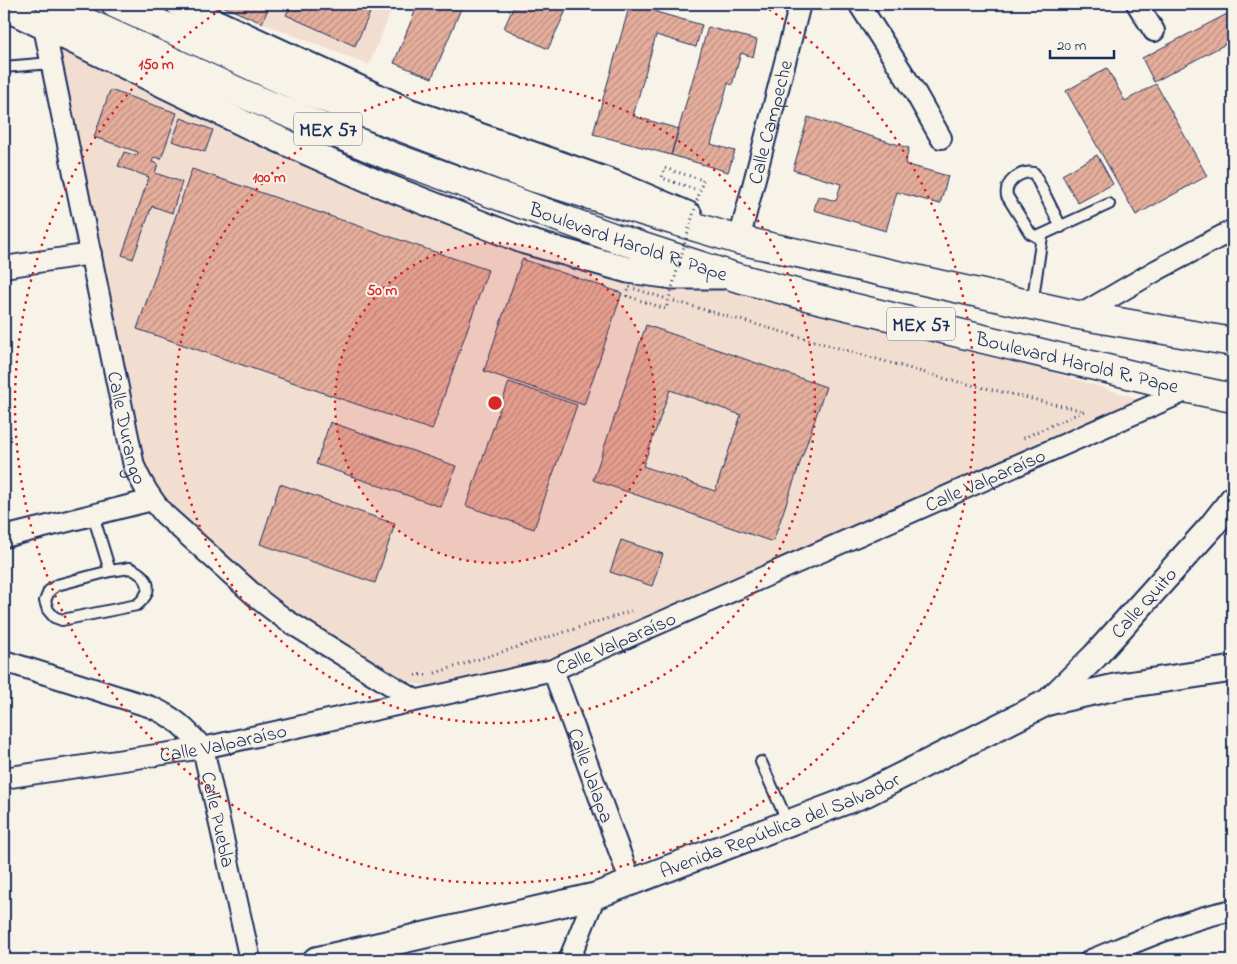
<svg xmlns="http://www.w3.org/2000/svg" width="1237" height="964" font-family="'Indie Flower',sans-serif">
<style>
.built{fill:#f2ded1}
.building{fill:url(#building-hatch);stroke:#1b2f5e;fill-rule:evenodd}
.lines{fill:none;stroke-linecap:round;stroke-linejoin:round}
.service-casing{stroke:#1b2f5e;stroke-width:14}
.minor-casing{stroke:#1b2f5e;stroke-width:24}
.tertiary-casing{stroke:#1b2f5e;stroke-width:29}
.trunk-casing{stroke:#1b2f5e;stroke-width:31}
.path{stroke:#1b2f5e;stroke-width:3;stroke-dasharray:1 4;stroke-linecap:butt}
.service{stroke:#f7f3e8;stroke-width:10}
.minor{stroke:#f7f3e8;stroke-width:20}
.tertiary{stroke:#f7f3e8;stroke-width:25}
.trunk{stroke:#f7f3e8;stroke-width:28}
.path-bridge{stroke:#1b2f5e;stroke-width:3;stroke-dasharray:1 4;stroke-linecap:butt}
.ring{fill:none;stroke:#d62828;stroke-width:2.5;stroke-dasharray:2.5 5}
.labels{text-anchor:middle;stroke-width:4;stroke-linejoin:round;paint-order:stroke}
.shield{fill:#f7f3e8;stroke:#5d6a87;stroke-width:1}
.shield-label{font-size:19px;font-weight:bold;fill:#1b2f5e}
.street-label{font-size:20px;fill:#1b2f5e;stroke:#f7f3e8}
.centre{fill:#d62828;stroke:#f7f3e8;stroke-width:2.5}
.ring-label{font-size:15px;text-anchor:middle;font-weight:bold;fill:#d62828;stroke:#f7f3e8;stroke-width:4;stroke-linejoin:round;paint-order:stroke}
</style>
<defs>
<pattern id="building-hatch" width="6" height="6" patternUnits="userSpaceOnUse" patternTransform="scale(1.25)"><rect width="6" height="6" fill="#e6ae9c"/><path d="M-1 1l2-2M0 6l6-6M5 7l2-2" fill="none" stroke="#ba8e82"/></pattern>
</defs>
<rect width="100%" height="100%" fill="#f7f3e8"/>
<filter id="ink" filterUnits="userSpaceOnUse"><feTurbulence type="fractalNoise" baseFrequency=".02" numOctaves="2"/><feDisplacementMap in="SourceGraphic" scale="10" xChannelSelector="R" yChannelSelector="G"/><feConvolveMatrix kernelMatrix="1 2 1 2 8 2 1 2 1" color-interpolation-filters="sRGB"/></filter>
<g filter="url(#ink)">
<path class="built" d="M214 4H394L369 65Z
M53 29 398 191 691 282 788 303 920 339 1051 372 1144 400 547 662 450 687 416 684 387 672 303 618 254 582 182 520 145 477Z"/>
<path class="building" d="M218 4H270L262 23Z
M292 4H374L355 46 286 15Z
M418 4H463L432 78 394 63Z
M515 4H569L548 49 504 28Z
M630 4H658L656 12 702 25 696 47 656 35 633 116 679 129 671 155 593 134Z
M1233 11V40L1154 82 1142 58Z
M708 27 757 40 753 57 741 53 732 85 728 83 711 144 735 151 728 172 671 155Z
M1107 68 1125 101 1156 84 1207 176 1136 215 1066 91Z
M110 90 177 113 161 159 154 157 152 162 158 164 155 173 182 182 172 213 152 206 133 259 122 255 149 177 118 166 124 152 137 156 138 152 94 137Z
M808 117 909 148 905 164 948 176 940 204 897 192 886 231 814 210 818 196 836 201 841 184 793 170Z
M181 118 213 130 205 152 172 141Z
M1097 155 1113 184 1078 203 1062 175Z
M192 169 488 270 432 430 137 329Z
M522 259 622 293 584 405 484 371Z
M646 325 826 387 773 542 593 480ZM670 390 741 415 715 491 643 466Z
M509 382 577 405 534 529 466 506Z
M330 422 456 466 441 507 316 464Z
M280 484 395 524 375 583 260 544Z
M621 540 663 554 652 586 610 572Z"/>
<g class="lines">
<g class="service-casing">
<path id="service" d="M4 67 51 63
M1061 227 1034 173C1021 170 1004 182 1007 196L1030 233 1037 237 1109 204
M1032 305 1042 236
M93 515 110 571
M130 568C149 577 155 590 137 605L62 620 54 617 48 610 45 601 49 591 57 585 110 571Z
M761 762 788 823"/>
</g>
<g class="minor-casing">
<g id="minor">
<path d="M859 4 915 92 941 138"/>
<path d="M1137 4 1154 31"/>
<path id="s1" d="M44 27 134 466C142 485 151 499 164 514L261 601 286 620 415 700"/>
<path id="s2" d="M739 240 800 4"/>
<path d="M4 267 91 254"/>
<path d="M1080 315 1157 270 1233 230"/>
<path d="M4 537 152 500"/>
<path id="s3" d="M4 661 151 707C176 718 185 728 203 748L250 960"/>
<path id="s4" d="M553 670 631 883"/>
<path id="s5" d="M4 778 203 748 553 670 1190 389"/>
<path d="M569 960 595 896"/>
<path d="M1091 960C1138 941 1184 920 1233 910"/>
</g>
</g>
<g class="tertiary-casing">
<g id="tertiary">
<path d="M179 4 204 17 408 111 616 184 689 215"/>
<path d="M4 7 249 126 377 183 525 241 628 270 673 276H722"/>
<path id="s6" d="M1048 702 1095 656 1211 527 1233 499"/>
<path id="s7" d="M316 960 595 896 865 794 1048 702 1120 686 1233 669"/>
</g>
</g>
<g class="trunk-casing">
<g id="trunk">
<path id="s8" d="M51 4 81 20 241 93 390 156 612 237 735 277 814 298 1190 389 1233 398"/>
<path d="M116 4 309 92 535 178 622 205 739 240 1073 314 1233 342"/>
</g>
</g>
<path class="path" d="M674 301 950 380 1084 411 1021 439
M435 673 631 611
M415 675H429"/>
<use href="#service" class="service"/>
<use href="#minor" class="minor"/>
<use href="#tertiary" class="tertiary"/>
<use href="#trunk" class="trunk"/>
<path class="path-bridge" d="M664 298 629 287 627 296 666 309 703 180 664 168 662 178 697 190"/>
</g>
</g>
<circle cx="495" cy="403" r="160" fill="#d62828" fill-opacity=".12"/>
<g class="ring">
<circle cx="495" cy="403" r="160"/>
<circle cx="495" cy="403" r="320"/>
<path d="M763 5A480 480 0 1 1 227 5"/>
</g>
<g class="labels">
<g class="shield">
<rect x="294" y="112.5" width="68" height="33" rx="4"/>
<rect x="887" y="307.5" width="68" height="33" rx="4"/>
</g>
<g class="shield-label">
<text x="328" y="136">MEX 57</text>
<text x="921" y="331">MEX 57</text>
</g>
<g class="street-label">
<text dy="7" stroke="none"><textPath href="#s2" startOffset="122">Calle Campeche</textPath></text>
<text dy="7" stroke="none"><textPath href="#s8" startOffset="625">Boulevard Harold R. Pape</textPath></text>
<text dy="7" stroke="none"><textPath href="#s8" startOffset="1090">Boulevard Harold R. Pape</textPath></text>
<text dy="7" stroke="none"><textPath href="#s1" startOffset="409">Calle Durango</textPath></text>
<text dy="7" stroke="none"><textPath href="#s5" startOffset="1032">Calle Valparaíso</textPath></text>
<text dy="7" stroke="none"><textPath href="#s6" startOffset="138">Calle Quito</textPath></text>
<text dy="7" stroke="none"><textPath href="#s5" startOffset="628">Calle Valparaíso</textPath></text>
<text dy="7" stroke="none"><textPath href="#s5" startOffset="222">Calle Valparaíso</textPath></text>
<text dy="7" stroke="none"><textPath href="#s4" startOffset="112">Calle Jalapa</textPath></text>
<text dy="7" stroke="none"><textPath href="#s3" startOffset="294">Calle Puebla</textPath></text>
<text dy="7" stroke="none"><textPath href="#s7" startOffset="484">Avenida República del Salvador</textPath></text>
</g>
</g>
<circle cx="495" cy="403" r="8" class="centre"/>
<g class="ring-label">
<text x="156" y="69">150 m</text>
<text x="269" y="182">100 m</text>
<text x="382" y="295">50 m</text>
</g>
<rect width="1237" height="964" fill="none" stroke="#f7f3e8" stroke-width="20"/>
<rect x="10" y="10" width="1217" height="944" fill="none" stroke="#1b2f5e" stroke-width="2" filter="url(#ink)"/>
<path d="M1050 50v8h64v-8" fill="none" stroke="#1b2f5e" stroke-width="2.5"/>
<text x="1057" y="50" font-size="15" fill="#1b2f5e" stroke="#f7f3e8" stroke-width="4" paint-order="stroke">20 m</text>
</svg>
